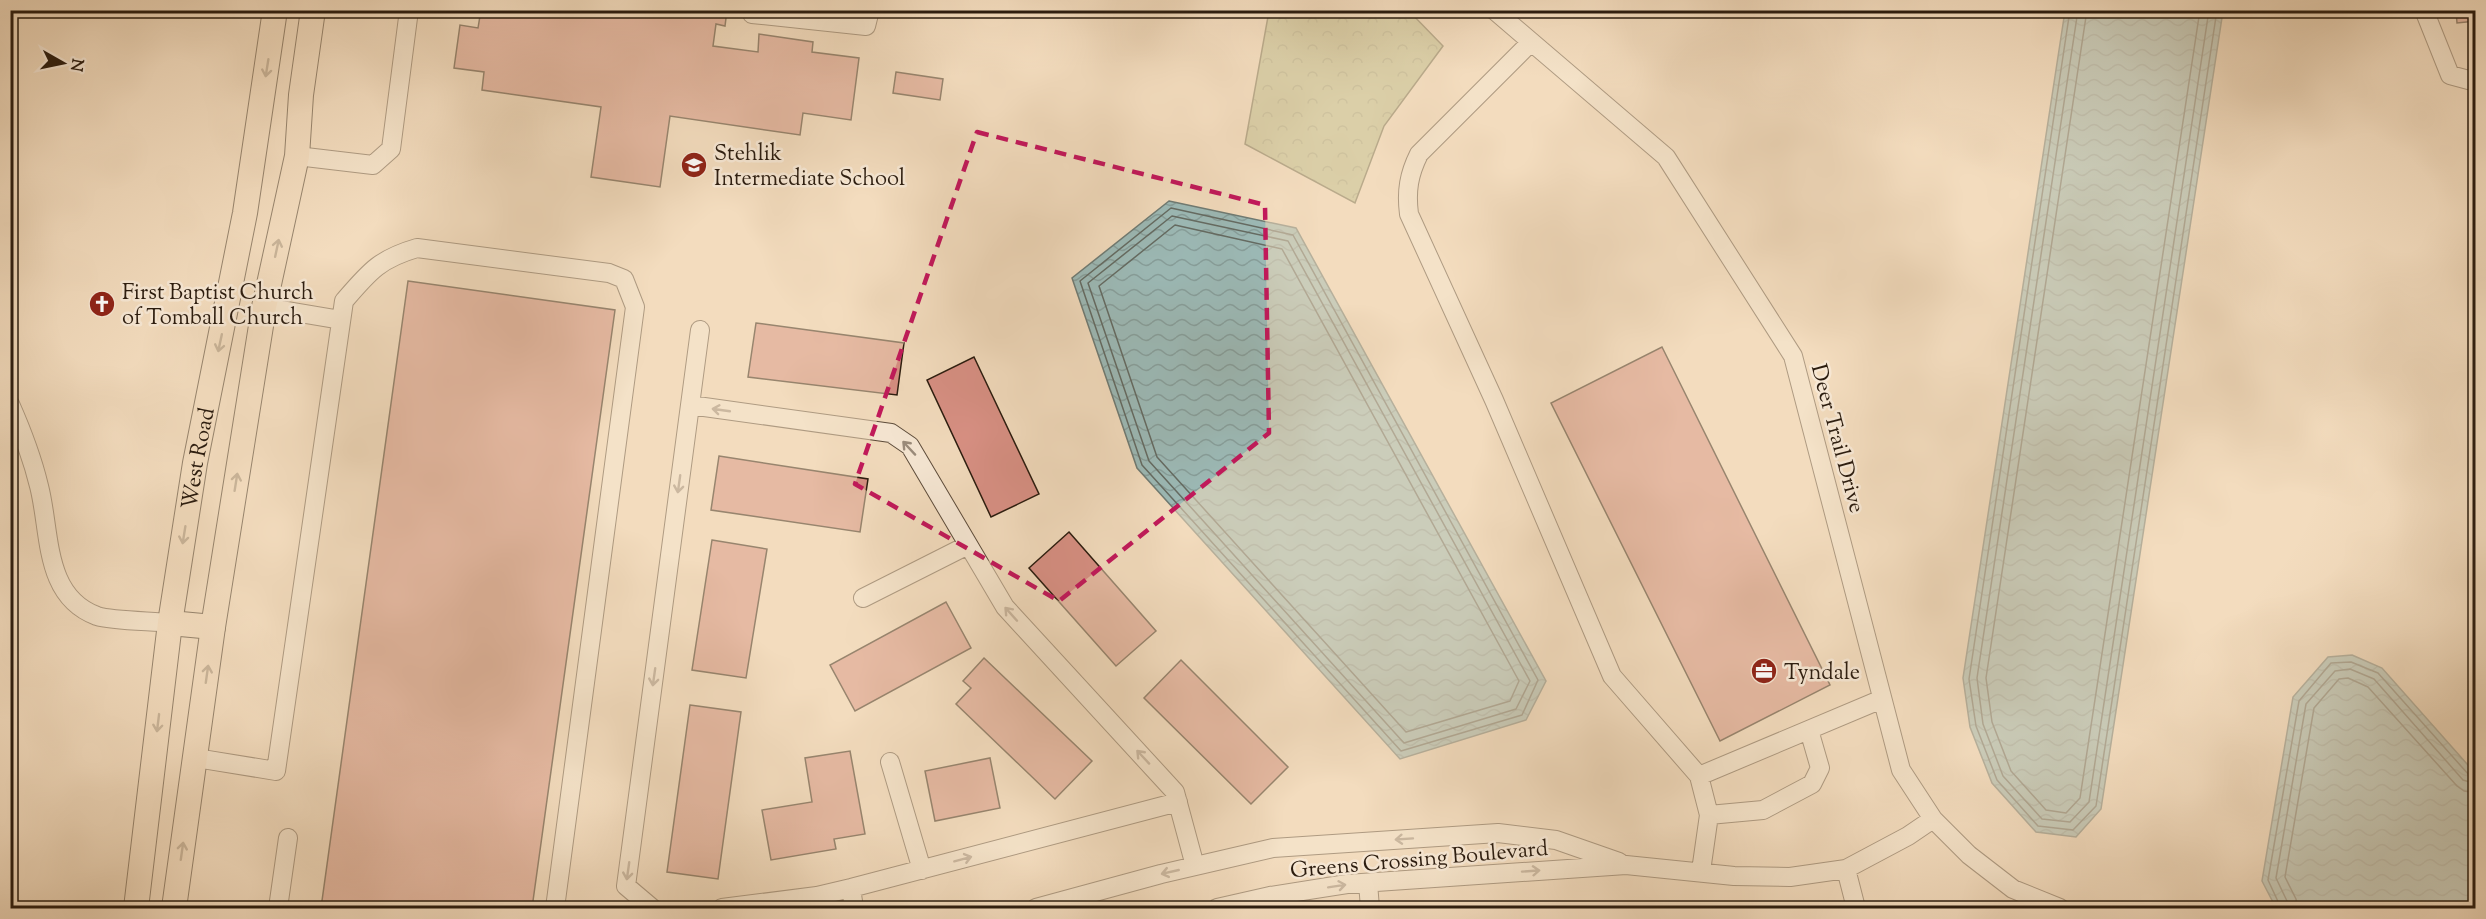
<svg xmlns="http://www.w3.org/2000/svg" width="2486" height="919" font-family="'Sorts Mill Goudy',serif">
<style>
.forest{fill:url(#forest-crowns);stroke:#756e4f;stroke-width:1.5}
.water{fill:url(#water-waves);stroke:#6f7b74;stroke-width:1.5}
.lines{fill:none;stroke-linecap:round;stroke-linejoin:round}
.shore{stroke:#646b63;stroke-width:1.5}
.building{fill:#d89084;stroke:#2b1c0f;stroke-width:1.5}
.minor-casing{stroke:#5d4c3b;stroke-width:20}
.major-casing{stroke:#2b1c0f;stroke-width:26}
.minor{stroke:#f7e8d5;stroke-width:18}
.major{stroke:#f3dcbe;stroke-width:24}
.oneway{stroke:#99866f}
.oneway2{stroke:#9b8c7c}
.marked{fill:none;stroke:#c2185b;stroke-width:4.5;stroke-dasharray:12 8;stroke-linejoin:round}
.labels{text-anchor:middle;stroke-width:5;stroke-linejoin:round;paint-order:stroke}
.poi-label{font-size:22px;fill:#2b1c0f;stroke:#f7e8d5;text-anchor:start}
.street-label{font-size:22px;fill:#2b1c0f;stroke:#f7e8d5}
</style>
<defs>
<pattern id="forest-crowns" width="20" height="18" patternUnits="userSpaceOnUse" patternTransform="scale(1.5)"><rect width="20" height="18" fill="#bfbf8f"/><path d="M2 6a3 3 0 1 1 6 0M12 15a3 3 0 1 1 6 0" fill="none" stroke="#a4a47a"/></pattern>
<pattern id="water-waves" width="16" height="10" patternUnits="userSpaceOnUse" patternTransform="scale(1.5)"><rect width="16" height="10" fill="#9cbab7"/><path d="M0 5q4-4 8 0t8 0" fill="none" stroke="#879f9c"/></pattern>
</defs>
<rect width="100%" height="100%" fill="#f3dcbe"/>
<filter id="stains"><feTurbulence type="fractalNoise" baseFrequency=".00333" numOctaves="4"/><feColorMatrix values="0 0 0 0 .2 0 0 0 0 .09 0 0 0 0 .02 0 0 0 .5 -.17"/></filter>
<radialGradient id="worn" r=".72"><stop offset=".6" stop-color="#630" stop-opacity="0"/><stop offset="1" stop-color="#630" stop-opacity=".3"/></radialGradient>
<path class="forest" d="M1269 11H1409L1443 46 1384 126 1355 203 1245 144Z"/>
<path class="water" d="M2065 11H2223L2101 809 2076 837 2036 832 1992 783 1970 727 1963 678Z
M1169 201 1296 228 1546 681 1526 720 1400 759 1137 468 1072 278Z
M2352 655 2382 668 2475 773V908H2276L2262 881 2293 697 2328 657Z"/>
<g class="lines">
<path class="shore" d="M2070 10 1969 679 1976 726 1997 780 2038 826 2073 830 2096 806 2217 10
M2078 10 1977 678 1983 724 2003 776 2042 819 2070 822 2089 802 2209 10
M2087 10 1986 678 1992 722 2011 771 2046 810 2066 813 2080 798 2200 10
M1171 208 1293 235 1538 680 1522 715 1401 751 1142 465 1080 281Z
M1172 216 1288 241 1530 681 1516 709 1404 743 1149 461 1088 283Z
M1175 225 1282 249 1519 681 1510 701 1406 732 1157 457 1099 286Z
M2281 908 2268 880 2299 701 2331 663 2351 662 2378 673 2469 775 2476 777
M2288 908 2287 901 2276 878 2306 704 2335 671 2350 669 2374 679 2463 780 2476 784
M2298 908 2296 899 2285 877 2314 708 2339 679 2348 678 2368 687 2457 786 2464 791 2476 793"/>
</g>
<path class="building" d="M481 10H727L725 26 716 24 713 46 758 52 759 34 813 42 812 52 859 58 851 120 803 113 800 135 670 116 660 187 591 177 601 107 482 90 484 72 454 68 460 25 478 28Z
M2456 10H2476V21L2457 23Z
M896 72 943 79 940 100 893 93Z
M408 281 615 310 532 908H321Z
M756 323 904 343 897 395 748 377Z
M1662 347 1830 685 1720 741 1551 403Z
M974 357 1039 494 991 517 927 380Z
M719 456 868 479 860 532 711 510Z
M1069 532 1156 631 1116 666 1029 568Z
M712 540 767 549 746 678 692 670Z
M946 602 971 648 855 711 830 665Z
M984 658 1092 761 1055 799 956 704 971 688 963 681Z
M1181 660 1288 767 1251 804 1144 698Z
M690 705 741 712 718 879 667 872Z
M850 751 865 834 834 839 836 849 771 860 762 810 812 802 805 758Z
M990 758 1000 808 935 821 925 771Z"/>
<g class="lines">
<g class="minor-casing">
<path id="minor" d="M1494 10 1666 157 1793 356 1901 770 1933 819 1969 855 2013 889 2060 908
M2424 10 2450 75 2476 82
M752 14 866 26 870 10
M1531 42 1419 154C1409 174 1406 191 1409 214L1494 400 1612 676 1699 776 1709 815 1701 871
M297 156 373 165 391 149 409 10
M264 307 341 320
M10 404C22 431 32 457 39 486 51 532 43 596 97 616 112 621 153 621 170 623
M690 405 891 433 910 446 1005 607 1175 792 1195 866
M863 598 968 545
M196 758 276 771 344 301C369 272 379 259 417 248L609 273 624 279 635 307 555 908
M890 762 922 870
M1699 776 1882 699
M1709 815 1763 810 1812 784 1820 768 1809 730
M1846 869 1856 908
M1368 883 1370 908
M851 888 854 908
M278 908 288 838
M652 908 626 886 700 330
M722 908 817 896 851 888 1178 802
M1036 908 1161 874 1273 848 1498 833 1556 840 1619 862
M1217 908 1270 896 1347 884 1626 865 1734 876 1790 877 1846 869 1908 836 1933 819"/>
</g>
<g class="major-casing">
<g id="major">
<path d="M170 623 213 627"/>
<path id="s1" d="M136 908 170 623 195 463 245 213 275 10"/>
<path d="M174 908 213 627 264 307 297 156 301 95 313 10"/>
</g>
</g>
<use href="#minor" class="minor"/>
<use href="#major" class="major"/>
</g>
<defs><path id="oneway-shaft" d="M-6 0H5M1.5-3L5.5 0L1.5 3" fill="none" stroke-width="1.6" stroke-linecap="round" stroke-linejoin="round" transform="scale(1.5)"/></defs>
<g class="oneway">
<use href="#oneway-shaft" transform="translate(267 68) rotate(99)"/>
<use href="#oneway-shaft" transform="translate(277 248) rotate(-78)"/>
<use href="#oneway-shaft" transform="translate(220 343) rotate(102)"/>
<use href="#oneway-shaft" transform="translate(236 482) rotate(-81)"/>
<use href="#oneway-shaft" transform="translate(184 535) rotate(99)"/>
<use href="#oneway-shaft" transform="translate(207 674) rotate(-82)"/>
<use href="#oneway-shaft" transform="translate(158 723) rotate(97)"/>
<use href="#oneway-shaft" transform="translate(182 851) rotate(-82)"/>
</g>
<g class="oneway2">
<use href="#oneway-shaft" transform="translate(721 410) rotate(-172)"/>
<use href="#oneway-shaft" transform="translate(909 448) rotate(-133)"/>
<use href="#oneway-shaft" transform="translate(679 484) rotate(98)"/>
<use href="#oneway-shaft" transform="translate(1011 614) rotate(-132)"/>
<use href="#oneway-shaft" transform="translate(654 677) rotate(98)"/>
<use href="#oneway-shaft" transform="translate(1143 757) rotate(-133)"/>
<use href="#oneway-shaft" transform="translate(1404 839) rotate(176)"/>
<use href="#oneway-shaft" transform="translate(963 859) rotate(-15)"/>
<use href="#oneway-shaft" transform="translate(628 871) rotate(98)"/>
<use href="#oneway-shaft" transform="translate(1531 871) rotate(-4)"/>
<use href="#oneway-shaft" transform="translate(1170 872) rotate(167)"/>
<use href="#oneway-shaft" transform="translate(1337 886) rotate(-9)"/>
</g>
<path d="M0 0H2486V919H0ZM977 132 1265 205 1269 433 1059 601 855 484Z" fill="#f3dcbe" fill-opacity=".55" fill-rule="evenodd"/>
<path class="marked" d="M977 132 1265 205 1269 433 1059 601 855 484Z"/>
<defs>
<g id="school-disc" transform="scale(1.35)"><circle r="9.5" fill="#8f2418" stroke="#f7e8d5"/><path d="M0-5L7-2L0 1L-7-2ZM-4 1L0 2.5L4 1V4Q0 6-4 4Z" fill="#fff"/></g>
<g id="church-disc" transform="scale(1.35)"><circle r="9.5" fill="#8f2418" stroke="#f7e8d5"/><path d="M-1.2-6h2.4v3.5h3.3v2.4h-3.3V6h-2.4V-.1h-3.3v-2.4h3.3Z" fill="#fff"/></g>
<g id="office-disc" transform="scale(1.35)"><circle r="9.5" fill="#8f2418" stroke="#f7e8d5"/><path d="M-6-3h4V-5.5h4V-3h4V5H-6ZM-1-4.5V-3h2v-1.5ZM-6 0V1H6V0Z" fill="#fff"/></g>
</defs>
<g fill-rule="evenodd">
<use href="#school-disc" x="694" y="165"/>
<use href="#church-disc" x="102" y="304"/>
<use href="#office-disc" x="1764" y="671"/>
</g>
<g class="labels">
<g class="poi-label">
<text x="714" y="160">Stehlik<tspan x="714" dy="25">Intermediate School</tspan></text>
<text x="122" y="299">First Baptist Church<tspan x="122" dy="25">of Tomball Church</tspan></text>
<text x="1784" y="679">Tyndale</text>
</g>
<g class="street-label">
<text transform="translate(1839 438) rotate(75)" y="8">Deer Trail Drive</text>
<text dy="8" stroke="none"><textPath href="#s1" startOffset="454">West Road</textPath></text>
<text transform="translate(1419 858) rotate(-5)" y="8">Greens Crossing Boulevard</text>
</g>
</g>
<rect width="2486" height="919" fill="none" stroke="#f3dcbe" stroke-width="36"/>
<rect x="12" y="12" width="2462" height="895" fill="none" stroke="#2b1c0f" stroke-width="3"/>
<rect x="18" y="18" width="2450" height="883" fill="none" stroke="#2b1c0f" stroke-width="1.5"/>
<g transform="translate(63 63) rotate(99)" stroke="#f7e8d5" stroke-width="4.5" paint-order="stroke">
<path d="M0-4.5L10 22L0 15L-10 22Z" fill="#2b1c0f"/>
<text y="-9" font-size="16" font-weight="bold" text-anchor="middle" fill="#2b1c0f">N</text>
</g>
<rect width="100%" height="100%" filter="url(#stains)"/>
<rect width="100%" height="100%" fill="url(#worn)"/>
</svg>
